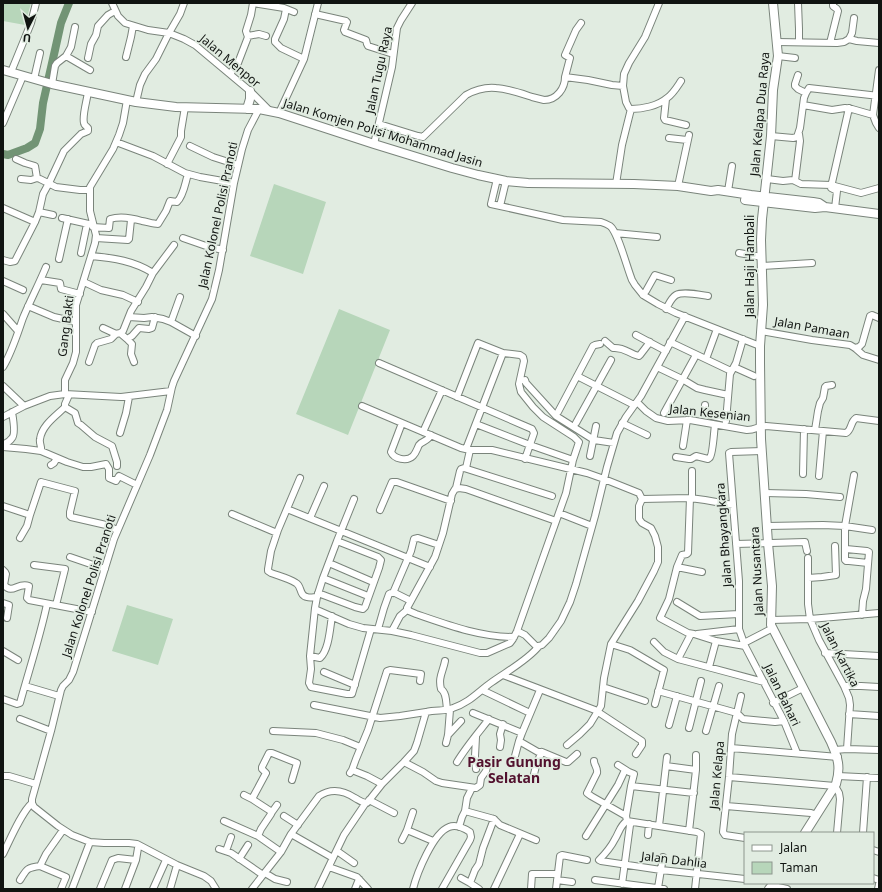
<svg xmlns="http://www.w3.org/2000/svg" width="882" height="892" font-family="'Noto Sans',sans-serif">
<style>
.green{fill:#b7d6ba}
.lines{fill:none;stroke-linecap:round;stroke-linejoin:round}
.river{stroke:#729475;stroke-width:8}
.minor-casing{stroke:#7a847b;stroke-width:8}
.major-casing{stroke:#7a847b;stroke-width:10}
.minor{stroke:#fff;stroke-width:6}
.major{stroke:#fff;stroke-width:8}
.labels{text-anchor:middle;stroke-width:3.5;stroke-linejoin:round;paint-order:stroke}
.street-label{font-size:12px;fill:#101411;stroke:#e1ece1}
.quarter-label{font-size:14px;font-weight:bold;fill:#52112e;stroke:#e1ece1}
</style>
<rect width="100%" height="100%" fill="#e1ece1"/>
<path class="green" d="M3 3H31L25 25 3 21Z
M274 184 326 202 303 274 250 256Z
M339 309 390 330 348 435 296 414Z
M127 605 173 619 158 665 112 651Z"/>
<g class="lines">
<path class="river" d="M3 154 8 155 27 148 35 143 40 129 43 103 55 50 61 23 69 3"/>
<g class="minor-casing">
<path id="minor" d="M112 3 118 16 125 23 148 30 169 33 184 39 195 45 250 91 270 111
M253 3 284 8 294 12
M659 3 645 37 629 63 624 74 623 86 626 102 629 108 631 109C642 109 658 106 667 98 673 94 677 87 681 81
M798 3 799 29V42
M286 9 284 19 275 39V42L281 48 304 59
M315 14 346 21 347 22 344 30 345 32 366 40 367 44 368 46 393 54
M248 36 259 34 266 36
M849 39 857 41 879 43
M849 39 852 33 854 18
M777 42 837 43 844 42 849 39
M830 43 838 11 837 9 833 6V3
M66 56 90 70
M778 56 795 58
M126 57 131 37 133 26
M88 58 91 44 96 35 98 26 108 15 115 11
M879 70 873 115 876 123 879 128
M11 72 31 23 36 3
M230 74 238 63 248 37 246 31 251 15 253 3
M798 75 795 84V86L798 89 806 93
M565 77 570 58 565 55 576 30 581 23
M34 79 40 53
M52 84 55 66 57 63 66 56 71 47 75 27
M666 99 664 118 665 120 686 125
M136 102 140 85 145 74 156 59 169 33 180 14 184 3
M803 105 832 110 845 108 852 109 873 115
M279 113 304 59 318 3
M3 123 23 76
M379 124 418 136 423 137 466 95C475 90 486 87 496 88 509 89 520 93 532 97 536 98 540 99 544 100 557 100 565 88 565 77L588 80 612 85 623 86
M771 136 793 138 797 137 800 128 804 98 806 93 809 88 879 96
M669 138 687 140
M116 142 153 156 185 173 200 177 234 183
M374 144 392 67 397 28 401 20 412 3
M190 146 213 157 238 165
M16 159 25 163 35 166 37 178
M167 164 181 137V131L185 107
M37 178 40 179 56 187 80 190H90
M21 179 31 180 37 178
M497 179 491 204 563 220 601 222C604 223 607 224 610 226 618 232 627 268 632 280L635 285 643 295 658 304 676 313 760 346
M767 179 783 181 793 180 801 184 831 185 861 193 879 188
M795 181 800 141 799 134
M616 184 622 145 631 109
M678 186 689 135
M728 191 732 166
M500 206 506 181
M3 208 35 222
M835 208 837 191 831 188V187L849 108
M39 212 53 215
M62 218 93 225
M93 227 109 228 110 219C120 216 132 218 142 221 148 222 153 224 158 224L166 211 170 201 177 202C184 195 185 183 188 174
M615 233 657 237
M96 238 128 240 129 239 131 220
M183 238 206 246 223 250
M81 253 87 224
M739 253 762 257
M91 256C114 258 134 261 153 273
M59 259 68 219
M3 260 10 262 15 261 35 222 39 212 43 194 49 183 64 151 81 134 88 131V128C86 126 84 125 84 123 82 116 87 100 88 92
M762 266 812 263
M41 280 60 283 61 289 80 294
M3 281 23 290
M84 282 101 290 123 295 138 302
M643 295 646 291 655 275 671 280
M28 306 54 317 76 322
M666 309C669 304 671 298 676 295 683 291 700 295 708 296
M3 314 18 331
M129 317 144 318 152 317 163 319 171 322 196 336
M171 322 180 297
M103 328 116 334
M761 331 812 340 850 345 855 348 863 355 879 360
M120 333 123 331 131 311 146 287 153 273 174 245
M636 335 666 351
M127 339 132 344 131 354 134 362
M605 341 613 348C626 347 628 354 639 356L640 355 650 342
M670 342 731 371
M855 348 859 347 862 344 870 316 872 315 879 318
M706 359 717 329
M89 362 95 345 97 343 111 339 116 334 120 333 127 339 132 336 139 328 149 329 152 328 155 317
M379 363 532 429 534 433 533 436 525 459
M3 367C12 352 17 335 23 318 30 301 39 284 46 267
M657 367 682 379 697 388 705 390 728 395
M734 367 754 376
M577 376 634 405
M525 380 526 383 556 416 594 440 614 443
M3 386 24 406
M65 394V380L73 363 76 352V305L95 243 96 235 90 211V187L113 149 119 135 123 123 127 100
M637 402 646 411 656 418 668 421 690 420 747 430C756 430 758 426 766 426L846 433C852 430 850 422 856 418L879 421
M705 405V412L712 416 726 419
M362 406 461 448 470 450H492L587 473 604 479 639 493 642 499 639 506V519L642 523 651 528 655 536 658 547V562L654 571 638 601 611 644 604 678 601 706 590 724 580 734 567 745
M65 407 75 413 78 423 81 425 95 437 112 446 117 462V466
M558 412 593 346 595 345 600 344
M664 413 696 355
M3 417 24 406 50 396 65 394 121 397 171 391
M726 421 730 374 736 363 743 339
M402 423 391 452C394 459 407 462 413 456 416 453 417 449 419 445 423 440 426 443 431 435
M576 423 611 360
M622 423 647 435
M476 424 530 445 573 460
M815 430 818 411 820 403 823 398 825 387 826 386 832 385
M423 432 442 390
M120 433 126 413 129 397
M4 444C7 443 10 441 12 438 16 434 13 418 12 412
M683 446 687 420
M3 447 26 449 41 451 67 462 83 467H91L106 464 109 469V478L116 481 119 476 137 485
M466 449 503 353
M41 451C42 447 39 443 40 439 42 425 56 416 65 407V404L69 395
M762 451 731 452 729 453 739 581V629L745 646 784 721 797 753
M590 456 596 426
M676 457 689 459H691L696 456 708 459C709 458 710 458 710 457 713 454 714 430 715 425
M51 465 54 463 57 458
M466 468 470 450
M692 471V498
M803 474 804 429
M854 475 845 526V560L846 561H849L868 563
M819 476 823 431
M300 478 278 530 271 551 268 569V571L271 573C279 576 288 578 296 583 302 586 299 596 307 597 310 598 314 597 317 597
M456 488 460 471 461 469 464 468 552 496
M765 493 806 494 840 497
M690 498 688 553 687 554 682 555 677 567 669 599 660 618 688 633 694 634 716 641 745 646
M354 499 337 541 323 578 317 597 315 608 317 610 349 624 363 628 392 631 411 635 480 653H487L510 643 513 639 517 631 566 493 573 460 579 442 574 437 543 417 533 407 521 392 519 384 524 361 523 357 520 355 503 353 478 343 457 397
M642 499 690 498 705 500 733 505
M3 506 30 515 27 526 20 538
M287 509 408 558 430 567
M380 510 392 482H397L451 501
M559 513 592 526
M232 514 277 533
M30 515 41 482 75 491 70 512V516L71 517 106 525 117 530
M310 518 324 486
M767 526 823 525 845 526 872 530
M736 544 805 542 807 551
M846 549 867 551 869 552 866 589 863 601 862 615
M70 557 105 569
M808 558V604L810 619 819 640 844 686 849 698 850 705 847 749
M329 563 373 582
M34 565 65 569 56 605
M677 567 702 572
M3 570 5 572 6 574 4 585C13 595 17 582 29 586L27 598 29 600 92 612
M323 578 368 596
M808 578 822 577 836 575 835 546
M318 593 355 607 363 609 365 607 379 568 381 560 378 557 337 541
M393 593 411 551 414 539 418 538 439 545
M677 602 700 616 739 614
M3 603 9 605 7 618
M315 608 310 656 311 669 309 683 311 687 347 694H352L371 629
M771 620 810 619 879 613
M378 629 384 608 389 594 391 593H395L411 601
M392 631 400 616 407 610
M517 631 525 635 536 646H539L542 645 549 638 561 621 570 602 576 584 595 516 607 467 617 433 626 417 641 396 685 316
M697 634 739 629
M514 637C480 637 448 625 416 614L409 611 407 608 435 557 443 533 452 494 455 489 459 488 466 489 556 521
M654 642 664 652 678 659 764 682
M744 643 773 628
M611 644 630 650 664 670 655 704
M3 651 18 660
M825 653 879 656
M310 656 320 658C329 650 330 628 332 616
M678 659 691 634
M445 661C443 672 438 677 441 689 447 693 446 703 447 710
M709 667 716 641
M324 672 355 685
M503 675 595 710 642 741V745L636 754
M25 686 59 696
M844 686H861L879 687
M603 687 645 701
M482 690 530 713
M540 690 522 733 519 741 538 752H542L566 762H568L577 754
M658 691 737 713 743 719 775 722 784 721
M741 696 732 734 729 777 723 832 725 835 745 838
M3 699 17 704 20 703C29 670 40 637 47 604
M773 703 803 688
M314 705 380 718 400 716 426 712
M473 713 522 733
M849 714 879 716
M20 719 51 731
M669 725 677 696
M689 728 701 681
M273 731 316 733 343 740 360 747
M706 731 719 686
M448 735 461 721
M476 737 475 756 476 769
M446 743 448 735 450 710
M500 747 501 740 500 734 503 724
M731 748 838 757
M835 750 847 749 879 750
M515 756 519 741
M594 761C594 765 598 768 597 773L587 793 591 796 626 816
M404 762 423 772 436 781 442 783 476 788 480 785 481 778 486 771 488 762
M457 762C466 747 478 733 489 719
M618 765 629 772 634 774 631 786 626 816 627 821 697 832 701 834 695 889
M666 766 696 770
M352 770 356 759 368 730 387 671 390 670 421 674 420 681
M350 773 352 770 367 776 382 784
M3 776H9L36 784
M838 776 879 778
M729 777 835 786 839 793 840 799 837 833
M533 778 537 762 542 752
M631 786 694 793
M244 795 252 799
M369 800 394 813
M726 806 811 813 817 815
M465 811 494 819 500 825 536 840
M272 812 277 805
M284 816 298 825
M224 821 258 836
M627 821C620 825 619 833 615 839 611 847 605 854 599 860L601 861 661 870 745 879
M659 826 667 757
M459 827 462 817 465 811 467 798 471 790 470 788
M407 830 433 841
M689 831 696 770V755
M863 833 867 777
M291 834 333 858
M648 835 649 824
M586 836 618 785 625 770
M402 840 407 830 413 812
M219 849 231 853 263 875
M873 850 879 852
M226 851 231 837
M337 851 354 863
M281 852 258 836 261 829 271 814 272 812 252 799 266 773 262 769V767L269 753H272L297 763 292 780
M3 854C10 840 21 813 32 803
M239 859 248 845
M40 866 66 877 61 889
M329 867 357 877 368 889
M265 873 275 879 287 882
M461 878 470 883 479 889
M873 878 879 880
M20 880C27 869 26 868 40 866L46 854 63 830
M557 880 572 882
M595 880 664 889
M470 883 475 870 479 864 483 848 494 819
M622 884 630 825 631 822
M773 884 778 887 787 889
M658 888 663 857
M72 889 90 842
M100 889 112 860 118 858 136 860
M125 889 136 860 138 848
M153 889 166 860
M170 889 177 865
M216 889 211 881 204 876 177 865 137 844 129 843H104L90 842 72 835 58 826 34 807 32 803V799L51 731 61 690 63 686 69 680 73 672 114 539 150 455 167 410 172 387 174 381 212 299 219 270 234 183 242 149 248 130 259 109
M252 889 281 852 291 834 319 796C331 788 343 790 355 798 359 800 362 803 367 803L382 784 404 762 414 751 417 743 426 712C436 709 445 712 453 708 469 703 479 691 492 682 506 672 528 660 539 646
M318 889 344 835 365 804
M355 889 359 879
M413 889C417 873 433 833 449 827 456 824 464 828 470 832L471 837 470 840 442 889
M494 889 520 834
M531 889 532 874H557
M556 889 560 856 562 855 587 860
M878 889 879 884"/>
</g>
<g class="major-casing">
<path id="major" d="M773 3 778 56 773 90 771 136 762 219 761 240 763 305 760 346V363L761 439 768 543 772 586 771 625 831 742C838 758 841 767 836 784L805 833
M3 70 52 84 136 102 176 107 259 109 279 113 374 144 452 168 478 175 506 181 528 183 634 184 678 186 711 191 718 190 751 195 813 202 819 203 825 207
M247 109 250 99V91
M745 200 815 208 825 207 879 214
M769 889 774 883"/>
</g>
<use href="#minor" class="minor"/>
<use href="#major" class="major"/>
</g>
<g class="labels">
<g class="street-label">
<text transform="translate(230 61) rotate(40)" y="4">Jalan Menpor</text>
<text transform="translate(379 70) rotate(-78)" y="4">Jalan Tugu Raya</text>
<text transform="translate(760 114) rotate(-85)" y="4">Jalan Kelapa Dua Raya</text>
<text transform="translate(383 133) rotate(17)" y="4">Jalan Komjen Polisi Mohammad Jasin</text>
<text transform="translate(218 215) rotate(-78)" y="4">Jalan Kolonel Polisi Pranoti</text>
<text transform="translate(750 266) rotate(-90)" y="4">Jalan Haji Hambali</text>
<text transform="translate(66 326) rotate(-83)" y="4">Gang Bakti</text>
<text transform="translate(812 328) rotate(10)" y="4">Jalan Pamaan</text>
<text transform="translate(710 413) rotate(6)" y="4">Jalan Kesenian</text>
<text transform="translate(724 535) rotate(-94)" y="4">Jalan Bhayangkara</text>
<text transform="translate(757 571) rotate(-93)" y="4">Jalan Nusantara</text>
<text transform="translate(89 586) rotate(-72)" y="4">Jalan Kolonel Polisi Pranoti</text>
<text transform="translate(840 655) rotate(63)" y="4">Jalan Kartika</text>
<text transform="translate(782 695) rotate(64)" y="4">Jalan Bahari</text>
<text transform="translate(717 775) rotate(-85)" y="4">Jalan Kelapa</text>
<text transform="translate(674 860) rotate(7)" y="4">Jalan Dahlia</text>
</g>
<g class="quarter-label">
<text x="514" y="767">Pasir Gunung<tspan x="514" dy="16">Selatan</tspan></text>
</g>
</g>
<rect width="882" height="892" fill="none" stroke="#101411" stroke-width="8"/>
<rect x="744" y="832" width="130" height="52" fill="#e1ece1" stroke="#8d968e"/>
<rect x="752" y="845" width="20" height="6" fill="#ffffff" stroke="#8d968e"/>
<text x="780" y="852" font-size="12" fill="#101411">Jalan</text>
<rect x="752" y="862" width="20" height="12" fill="#b7d6ba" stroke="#8d968e"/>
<text x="780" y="872" font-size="12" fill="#101411">Taman</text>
<g transform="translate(28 28) rotate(186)" stroke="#e1ece1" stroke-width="3" paint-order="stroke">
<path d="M0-3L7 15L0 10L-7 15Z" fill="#101411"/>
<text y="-6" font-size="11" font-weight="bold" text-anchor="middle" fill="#101411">U</text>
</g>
</svg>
